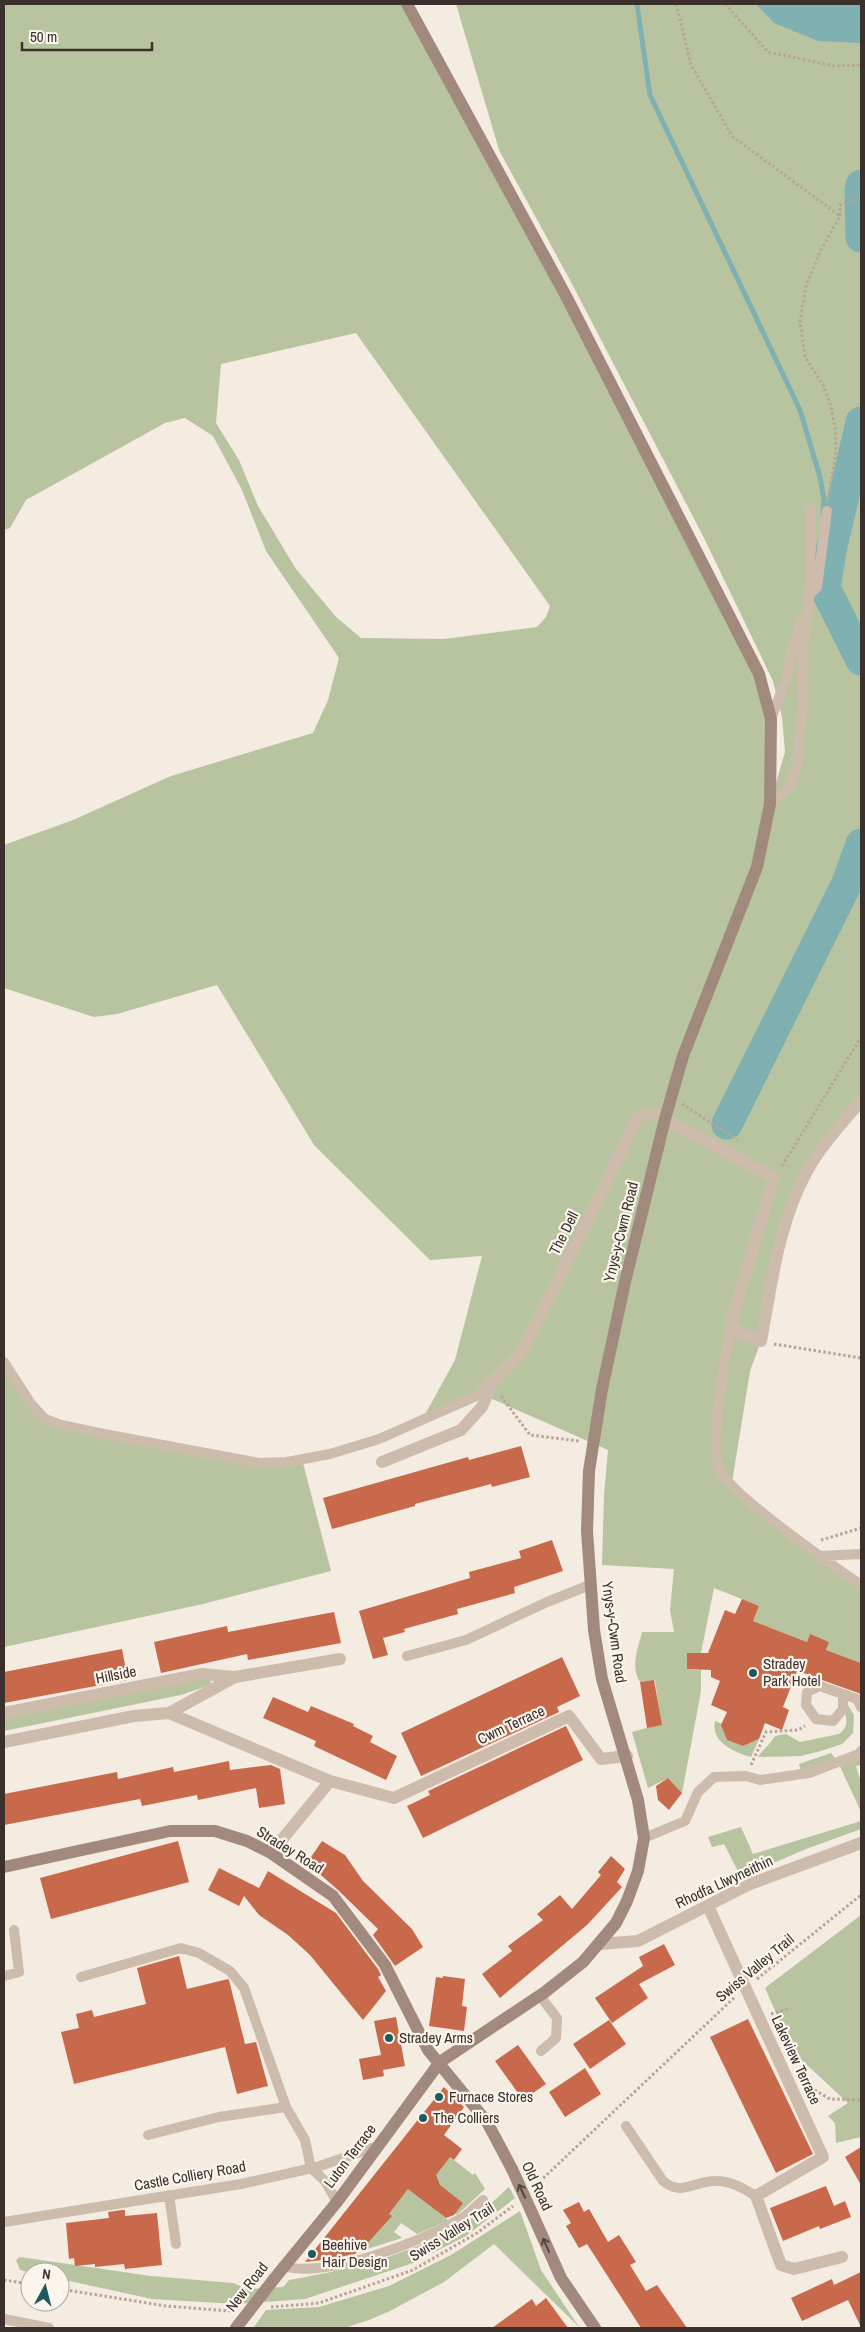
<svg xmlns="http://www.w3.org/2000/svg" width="865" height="2332" font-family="'Archivo Narrow',sans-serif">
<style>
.green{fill:#b8c4a0;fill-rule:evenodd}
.water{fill:#7fb0b2}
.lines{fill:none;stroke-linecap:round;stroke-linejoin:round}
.stream{stroke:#7fb0b2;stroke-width:5}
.river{stroke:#7fb0b2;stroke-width:31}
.building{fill:#c8694b}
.path{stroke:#b9a596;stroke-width:3;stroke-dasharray:2.5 2.5;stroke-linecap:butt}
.lane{stroke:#cdbbac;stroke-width:10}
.street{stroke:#cdbbac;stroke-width:12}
.secondary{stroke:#a18a7d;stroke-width:12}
.secondary-bridge{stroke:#a18a7d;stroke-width:12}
.oneway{stroke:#544640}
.poi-dot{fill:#1f5a5e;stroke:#fbf5ee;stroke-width:2}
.labels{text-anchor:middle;stroke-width:4.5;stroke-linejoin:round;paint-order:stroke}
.street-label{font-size:15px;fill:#3b302b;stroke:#fbf5ee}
.poi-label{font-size:15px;fill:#3b302b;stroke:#fbf5ee;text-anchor:start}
</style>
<rect width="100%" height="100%" fill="#f4ebe1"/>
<path class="green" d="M4 4H407L759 674 771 719V800L785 752 782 717 773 681 703 536 571 282 499 150 456 4H861V1103L799 1187 761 1341 750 1371 731 1489 861 1587V1663L826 1650 829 1642 810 1635 807 1642 753 1621 759 1606 714 1588 701 1653H687V1669L701 1670V1691L682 1793 668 1778 648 1788 632 1732 661 1724 655 1680 640 1682C630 1667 638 1649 642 1632H674L670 1610 674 1569 602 1565 604 1495 608 1450 481 1394 422 1420 455 1360 482 1256 430 1260 314 1145 217 985 117 1014 94 1017 4 988V845L73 820 171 776 313 733 328 700 339 658 266 551 242 490 213 436 185 418 165 423 26 500 10 528 4 530ZM356 333 550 606 546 617 537 627 444 639 361 638 336 617 296 569 258 506 239 460 216 423 221 364Z
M4 1362 45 1419 259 1463 302 1459 331 1571 203 1604 4 1647Z
M202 1678 211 1681 210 1685 181 1695 4 1731V1719Z
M846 1702 854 1715 853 1733 842 1744 821 1751 801 1756 758 1757C763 1749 770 1745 775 1736L786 1734 800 1742 839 1734C851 1725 846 1715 841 1704Z
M715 1721 722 1724 727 1740 743 1746 759 1739 751 1757C735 1753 710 1742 715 1721Z
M831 1753 838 1762 861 1753V1765L856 1766 861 1782V1812L838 1762 802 1774 799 1764Z
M861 1821V1829L806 1849 741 1877 724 1844 712 1847 708 1837 741 1827 753 1854Z
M861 1915V2137L836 2143 835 2123 828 2116 848 2103 794 2053 765 1988Z
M450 2157 473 2175 475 2173 485 2189 457 2215 443 2204 437 2211 448 2220 445 2222 417 2234 401 2223 394 2232 402 2238 336 2259 346 2247 355 2254 362 2244 365 2245 408 2189Z
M509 2187 515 2198 466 2236 413 2263 305 2299 236 2304 152 2299 60 2279V2272L30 2273 20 2270 16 2260 20 2257 151 2276 233 2283 248 2289 283 2287 289 2280C353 2269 419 2253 474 2217 486 2209 498 2197 509 2187Z
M520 2211 541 2270 579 2327 494 2244 444 2282 388 2312 369 2320 344 2328 254 2327 266 2310 319 2307 389 2286 451 2255Z"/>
<path class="water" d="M756 4H861V43L818 41 774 23Z"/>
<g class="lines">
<path class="stream" d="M637 4 650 95 800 410 820 477 824 500 823 513
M825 587V588
M847 883 861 891"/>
<path class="river" d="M861 185 860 190 861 237
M861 422 831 551 825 588 861 660
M727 1124 847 883 861 844"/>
</g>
<path class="building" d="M521 1446 530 1477 492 1487 491 1484 415 1504V1506L332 1529 323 1498 468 1457 469 1460Z
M552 1540 563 1571 514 1587 515 1593 457 1609 458 1614 404 1629 405 1632 383 1638 388 1655 373 1659 359 1611 470 1578 469 1572 521 1558 519 1551Z
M742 1599 759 1606 753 1621 807 1642 810 1634 829 1642 826 1650 861 1663V1694L822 1680H817L816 1677 797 1671 783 1707 789 1710 782 1730 765 1723 759 1739 743 1746 727 1740 721 1725 727 1712 711 1705 720 1681 711 1677V1670L687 1669V1653H708L725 1610 735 1614Z
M334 1612 341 1643 248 1660 247 1654 161 1673 154 1642 227 1626 228 1632Z
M122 1649 128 1680 4 1703V1672Z
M562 1657 580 1696 557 1707 559 1712 421 1776 401 1733Z
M654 1680 662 1725 647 1728 640 1682Z
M273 1697 308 1712 311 1706 354 1724 353 1726 373 1736 370 1742 397 1756 386 1780 314 1746 316 1741 263 1718Z
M566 1726 583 1760 423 1838 407 1806 430 1795 428 1791Z
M229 1761 230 1770 271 1765 280 1769 285 1804 259 1808 256 1788 198 1800 197 1795 142 1806 140 1799 4 1825V1794L117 1772 118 1779 173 1767 174 1772Z
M668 1778 682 1793 669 1810 658 1800 656 1786Z
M178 1841 189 1882 51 1919 40 1878Z
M322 1841 345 1855 363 1881 412 1929 423 1947 395 1966 373 1935 378 1929 338 1890 307 1863Z
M611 1856 625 1869 617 1882 622 1887 587 1925 500 1998 482 1974 512 1951 508 1946 543 1920 537 1914 560 1895 572 1909 601 1875 598 1872Z
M219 1868 259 1888 268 1871 336 1913 378 1969 381 1975 378 1977 386 1991 363 2020 310 1955 288 1935 259 1915 244 1896 239 1906 208 1890Z
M664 1944 675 1965 639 1984 648 1998 612 2023 595 1998 643 1966 639 1957Z
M179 1956 187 1989 228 1979 229 1980 245 2044 256 2042 268 2086 237 2094 225 2047 74 2084 61 2032 79 2028 76 2014 92 2010 94 2017 146 2004 137 1968Z
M443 1976 465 1979 462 2006 467 2007 464 2031 429 2026 436 1977 443 1978Z
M396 2017 405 2066 383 2070 384 2076 363 2080 359 2059 381 2055 374 2021Z
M748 2019 813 2154 776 2173 710 2037Z
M609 2020 626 2044 590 2069 573 2044Z
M518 2045 546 2084 523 2100 495 2061Z
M585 2068 601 2094 565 2117 549 2092Z
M444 2087 464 2107 444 2135 462 2149 454 2160 450 2157 436 2175 440 2185 463 2203 454 2215 446 2218 408 2189 389 2214 392 2216 365 2246 362 2244 355 2254 323 2260 305 2262Z
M861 2147V2185L845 2157Z
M826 2186 834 2206 845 2201 851 2217 820 2229 819 2226 783 2241 770 2208Z
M579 2202 584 2212 589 2209 608 2242 619 2235 636 2262 630 2265 646 2291 657 2285 687 2328H641L587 2244 579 2248 566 2226 571 2223 563 2210Z
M122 2210H125V2216L157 2213 162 2265 125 2269 124 2264 95 2267V2264L75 2266 74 2258 69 2259 66 2223 109 2218 108 2212Z
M861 2272V2327L848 2300 802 2321 791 2298 832 2279 834 2285Z
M546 2298 568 2328H492L532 2299 536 2306Z"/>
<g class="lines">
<path class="path" d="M676 4 691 65 732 136 840 216
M725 4 768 52 834 66 861 65
M828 499 836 452 835 428 830 403 823 385 805 357 800 321 806 286 820 252 840 216V205L861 198
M682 1104 738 1140
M782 1166 861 1037
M774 1344 861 1358
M501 1396 530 1435 579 1441
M821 1540 861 1528
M751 1765 766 1732 798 1730 805 1726
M757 1979 861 1895
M771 2014 791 2008
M806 2085 830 2099 861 2100
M536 2185 735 1997
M4 2280 30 2284
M60 2289 166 2306 230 2311
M271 2307 319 2303 413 2270 477 2233 513 2206"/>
<path class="lane" d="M809 595 817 587 827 511
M787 680 791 653 802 619
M771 719 782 689
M770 804 789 787 797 766 803 703V653L810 592 811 509
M731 1322C726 1356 710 1436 718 1466 725 1491 835 1567 861 1585
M4 1362 31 1404 45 1419 61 1425 104 1434 259 1463 287 1462 330 1454 379 1439 481 1394
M820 1556 861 1554
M407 1656 466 1640 547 1602 590 1585
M843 1694V1709L833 1721 816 1719 806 1705 807 1692 820 1686 857 1699 861 1707
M644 1838 685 1821 698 1792 714 1777 746 1776 760 1780 809 1773 859 1754 861 1751
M4 1976 19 1972 14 1930
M81 1977 181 1948 199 1953 230 1971 244 1988 286 2107 305 2140 311 2168 325 2181 337 2202
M540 1996 557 2018 556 2038 541 2051
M626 2126 663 2181C682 2197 695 2180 716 2181 731 2181 743 2188 756 2196
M148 2135 219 2117 286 2107
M169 2195 176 2244
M4 2222 241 2184 317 2167 378 2146
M283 2266C328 2279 422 2241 462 2218 470 2213 476 2206 483 2200
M4 2319 49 2328"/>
<path class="street" d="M481 1394 522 1352 599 1198 637 1118C649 1110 654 1111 665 1119L774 1178 731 1322 740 1333 761 1341C772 1283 778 1224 807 1171 821 1146 842 1123 861 1101
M382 1462 461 1430 482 1407 490 1388
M4 1713 202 1674 235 1677 340 1659
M169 1713 330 1781 394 1798 569 1716 601 1759 627 1756
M4 1742 134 1716 169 1713 235 1677
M271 1853 330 1781
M708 1906 823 2157 756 2196 781 2265 794 2269 842 2257
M600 1944 638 1941 750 1884 861 1843"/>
<path class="secondary" d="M4 1867 170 1831H215L247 1841 271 1853 333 1896 385 1965 428 2050 487 2122 512 2169
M532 2213 561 2278 595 2328
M274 2279 337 2202 440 2062 545 1992 583 1962 616 1923 627 1901 638 1871 644 1838 638 1800 602 1679 594 1630 587 1531 589 1471 602 1389 625 1282 665 1119 683 1056 757 867 770 804 771 719 759 674 566 296 407 4"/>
<path class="secondary-bridge" d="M512 2169 532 2213
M236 2328 274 2279"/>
</g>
<defs><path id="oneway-shaft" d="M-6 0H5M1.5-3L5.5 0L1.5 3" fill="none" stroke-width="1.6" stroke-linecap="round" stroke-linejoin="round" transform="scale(1.25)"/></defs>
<g class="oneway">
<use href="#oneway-shaft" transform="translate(522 2191) rotate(-115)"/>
<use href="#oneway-shaft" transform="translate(546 2245) rotate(-114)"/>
</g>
<g class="poi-dot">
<circle cx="753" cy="1673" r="5"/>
<circle cx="389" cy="2038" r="5"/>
<circle cx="439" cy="2097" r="5"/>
<circle cx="423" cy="2118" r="5"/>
<circle cx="312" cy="2254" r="5"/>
</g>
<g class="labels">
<g class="street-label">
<text transform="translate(621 1232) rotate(-76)" y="5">Ynys-y-Cwm Road</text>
<text transform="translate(564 1233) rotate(-63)" y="5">The Dell</text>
<text transform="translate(614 1632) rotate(82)" y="5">Ynys-y-Cwm Road</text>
<text transform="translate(116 1675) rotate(-11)" y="5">Hillside</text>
<text transform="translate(511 1725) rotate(-25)" y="5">Cwm Terrace</text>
<text transform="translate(290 1850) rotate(32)" y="5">Stradey Road</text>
<text transform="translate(724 1882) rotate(-25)" y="5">Rhodfa Llwyneithin</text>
<text transform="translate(755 1968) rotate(-40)" y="5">Swiss Valley Trail</text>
<text transform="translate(796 2060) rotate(65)" y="5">Lakeview Terrace</text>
<text transform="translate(350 2156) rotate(-53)" y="5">Luton Terrace</text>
<text transform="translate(190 2176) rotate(-10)" y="5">Castle Colliery Road</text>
<text transform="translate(537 2186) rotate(65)" y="5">Old Road</text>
<text transform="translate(452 2232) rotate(-32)" y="5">Swiss Valley Trail</text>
<text transform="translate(247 2287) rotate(-52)" y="5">New Road</text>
</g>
<g class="poi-label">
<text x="763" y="1669">Stradey<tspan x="763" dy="17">Park Hotel</tspan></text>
<text x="399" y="2043">Stradey Arms</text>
<text x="449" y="2102">Furnace Stores</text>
<text x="433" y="2123">The Colliers</text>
<text x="322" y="2250">Beehive<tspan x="322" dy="17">Hair Design</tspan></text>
</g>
</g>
<rect width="865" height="2332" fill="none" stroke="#3b302b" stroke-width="10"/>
<g transform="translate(45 2287) rotate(7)"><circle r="24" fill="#fbf5ee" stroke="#aea6a0"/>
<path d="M0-4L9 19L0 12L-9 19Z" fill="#1f5a5e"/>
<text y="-8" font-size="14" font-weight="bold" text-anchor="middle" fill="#3b302b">N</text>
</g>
<path d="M22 42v8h130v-8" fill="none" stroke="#3b302b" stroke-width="2.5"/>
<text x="30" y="42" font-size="15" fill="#3b302b" stroke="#fbf5ee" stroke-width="4" paint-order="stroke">50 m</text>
</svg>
